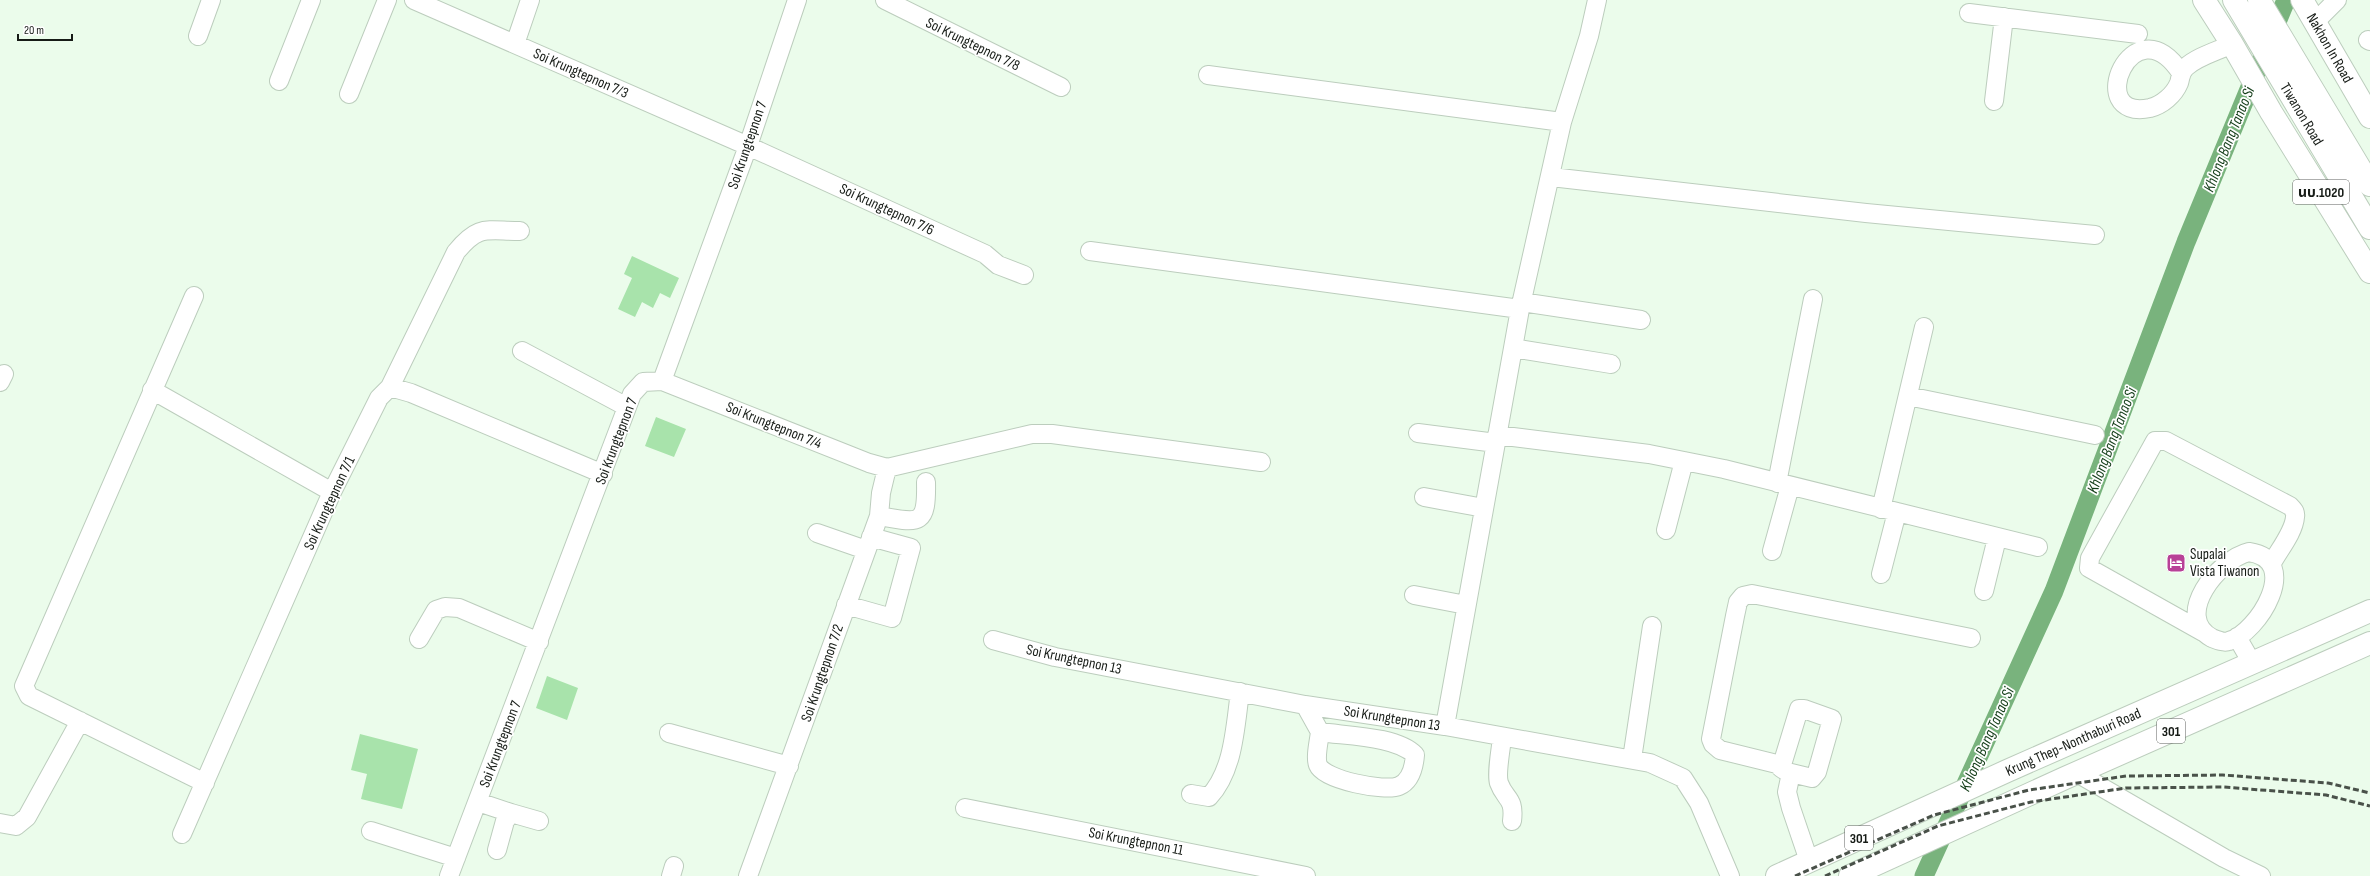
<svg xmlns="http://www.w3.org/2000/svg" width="2370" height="876" font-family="'Sofia Sans Condensed','Noto Sans Thai',sans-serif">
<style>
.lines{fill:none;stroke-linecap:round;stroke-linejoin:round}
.canal{stroke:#79b37d;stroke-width:19}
.building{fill:#a8e3ab}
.minor-casing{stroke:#bccdbd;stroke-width:20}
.major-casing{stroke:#bccdbd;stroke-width:24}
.minor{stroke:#fff;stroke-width:18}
.major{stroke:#fff;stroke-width:22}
.rail{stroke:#495149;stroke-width:3;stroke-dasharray:6 3;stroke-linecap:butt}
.labels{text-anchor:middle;stroke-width:3.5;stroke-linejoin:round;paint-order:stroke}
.shield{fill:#fff;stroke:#5c5f5c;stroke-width:1}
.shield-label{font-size:14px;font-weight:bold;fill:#161b16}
.street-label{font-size:15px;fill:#161b16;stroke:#fff}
.poi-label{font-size:15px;fill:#161b16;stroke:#fff;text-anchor:start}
.water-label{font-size:16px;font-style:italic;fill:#133d18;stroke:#fff}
</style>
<rect width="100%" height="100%" fill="#ebfceb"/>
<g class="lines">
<path class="canal" d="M1924 876 2054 591 2186 242 2286 0"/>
</g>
<path class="building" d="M632 256 679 278 670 298 660 293 653 308 642 302 635 317 618 309 632 278 624 274Z
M656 417 686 429 674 457 645 446Z
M547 676 578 688 567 720 536 708Z
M360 734 418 749 402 809 361 799 367 774 351 770Z"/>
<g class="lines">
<g class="minor-casing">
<path id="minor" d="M414 0 748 146 985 254 998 265 1024 275
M885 0 1061 87
M1969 13 2138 34
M2315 22 2337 0
M198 36 211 0
M2368 40 2370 41
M515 44 530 0
M2181 73C2133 0 2082 122 2150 108 2162 105 2174 95 2179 83 2181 77 2180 72 2186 67 2198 56 2218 51 2232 44
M1208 75 1562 122
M279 81 311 0
M349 94 387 0
M1994 101 2004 17
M1551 177 1866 213 2095 235
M1090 251 1520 309
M194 296 24 686 29 696 205 783
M1521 302 1641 320
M1513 348 1611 364
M522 351 627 407
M662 381 869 463 887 468 1032 434H1052L1261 462
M0 382 4 374
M390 387 456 252C479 224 486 231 520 231
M152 390 332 492
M1908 396 2095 435
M1418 433 1496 443
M1497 435 1649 454 1724 469 2038 547
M1777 483 1813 299
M1424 497 1484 508
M1881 509 1924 327
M879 516C919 523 927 527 926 482
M1666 530 1684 461
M817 533 866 550
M1772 551 1790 486
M2249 552C2303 560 2258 633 2229 641 2224 643 2217 640 2212 638 2172 616 2219 559 2249 552Z
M1881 574 1897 512
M1984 591 1997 538
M1414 595 1466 605
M846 605 892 618 911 548 871 537
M2203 632 2089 568 2090 558 2155 441H2166L2290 506C2293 509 2296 512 2295 517 2294 532 2279 550 2272 563
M2237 637 2252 663
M419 639 436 610 445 607 459 608 539 642
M993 640 1055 657 1305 705 1445 726 1650 763 1683 778 1699 803 1730 876
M1305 705 1320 732C1346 736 1397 736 1415 755 1414 767 1411 781 1399 786 1385 792 1324 780 1318 765 1315 757 1319 741 1320 732
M1799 709H1804L1832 719 1817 772 1812 778 1787 772 1781 768Z
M1445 726 1520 309 1562 122 1589 36 1597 0
M669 733 789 766
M1502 738C1501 748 1496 774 1499 783 1505 800 1515 797 1512 821
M1632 759 1652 626
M1781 765 1720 750 1713 744 1711 739 1735 616 1738 602 1743 596 1752 594 1971 638
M1791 773 1787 792 1791 808 1809 861
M2077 773 2224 858 2261 876
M1191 794 1209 797C1234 770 1235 727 1240 692
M478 802 511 813
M965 808 1306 876
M0 823 16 826 27 817 80 721
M371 831 456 858
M182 834 332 492 379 398 390 387 411 393 603 474
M497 850 505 821 511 813 539 821
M449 876 632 394 643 382 662 381 748 146 797 0
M671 876 674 866
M748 876 879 516 881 493 887 468"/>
</g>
<g class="major-casing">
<path id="major" d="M2204 0 2232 44 2271 112 2370 272
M2234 0 2370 228
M2259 0 2370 185
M2302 0 2370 117
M1777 876 2007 771 2370 611
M1850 876 2065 778 2370 643"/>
</g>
<use href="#minor" class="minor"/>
<use href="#major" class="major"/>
<path class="rail" d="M1795 876 1934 815 2029 790 2126 776 2223 775 2328 783 2370 793
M1825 876 1938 826 2031 802 2126 788 2223 787 2326 795 2370 806"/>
</g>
<defs>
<g id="hotel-square" transform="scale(1)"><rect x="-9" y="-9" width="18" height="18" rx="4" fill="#b84197" stroke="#fff"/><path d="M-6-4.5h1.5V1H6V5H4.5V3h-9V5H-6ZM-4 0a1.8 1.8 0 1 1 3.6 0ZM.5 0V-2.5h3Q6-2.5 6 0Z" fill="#fff"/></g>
</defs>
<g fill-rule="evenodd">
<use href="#hotel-square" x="2176" y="563"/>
</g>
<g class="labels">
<g class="shield">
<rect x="2293" y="180" width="56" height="24" rx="3"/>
<rect x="2157" y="719" width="28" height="24" rx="3"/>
<rect x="1845" y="826" width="28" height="24" rx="3"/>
</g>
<g class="shield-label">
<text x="2321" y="197">นบ.1020</text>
<text x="2171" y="736">301</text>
<text x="1859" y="843">301</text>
</g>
<g class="street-label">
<text transform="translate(973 44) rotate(26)" y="5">Soi Krungtepnon 7/8</text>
<text transform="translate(2330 48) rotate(60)" y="5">Nakhon In Road</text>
<text transform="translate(581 73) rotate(24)" y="5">Soi Krungtepnon 7/3</text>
<text transform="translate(2302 114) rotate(59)" y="5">Tiwanon Road</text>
<text transform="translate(747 145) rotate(-71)" y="5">Soi Krungtepnon 7</text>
<text transform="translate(887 209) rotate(25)" y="5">Soi Krungtepnon 7/6</text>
<text transform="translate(774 425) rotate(22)" y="5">Soi Krungtepnon 7/4</text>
<text transform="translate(616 441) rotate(-69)" y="5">Soi Krungtepnon 7</text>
<text transform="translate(329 503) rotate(-65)" y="5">Soi Krungtepnon 7/1</text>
<text transform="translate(1074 659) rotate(12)" y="5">Soi Krungtepnon 13</text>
<text transform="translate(822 673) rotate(-71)" y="5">Soi Krungtepnon 7/2</text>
<text transform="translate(1392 718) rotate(9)" y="5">Soi Krungtepnon 13</text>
<text transform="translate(2073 742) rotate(-24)" y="5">Krung Thep-Nonthaburi Road</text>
<text transform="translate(500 744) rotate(-69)" y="5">Soi Krungtepnon 7</text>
<text transform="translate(1136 841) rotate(11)" y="5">Soi Krungtepnon 11</text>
</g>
<g class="poi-label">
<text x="2190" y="559">Supalai<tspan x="2190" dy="17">Vista Tiwanon</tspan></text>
</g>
<g class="water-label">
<text transform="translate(2228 139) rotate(-68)" y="6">Khlong Bang Tanao Si</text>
<text transform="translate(2111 440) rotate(-69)" y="6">Khlong Bang Tanao Si</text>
<text transform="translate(1986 739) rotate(-66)" y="6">Khlong Bang Tanao Si</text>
</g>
</g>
<path d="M18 34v6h54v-6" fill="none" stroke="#161b16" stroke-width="2"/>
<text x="24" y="34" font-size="12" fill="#161b16" stroke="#ffffff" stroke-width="3" paint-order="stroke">20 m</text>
</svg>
